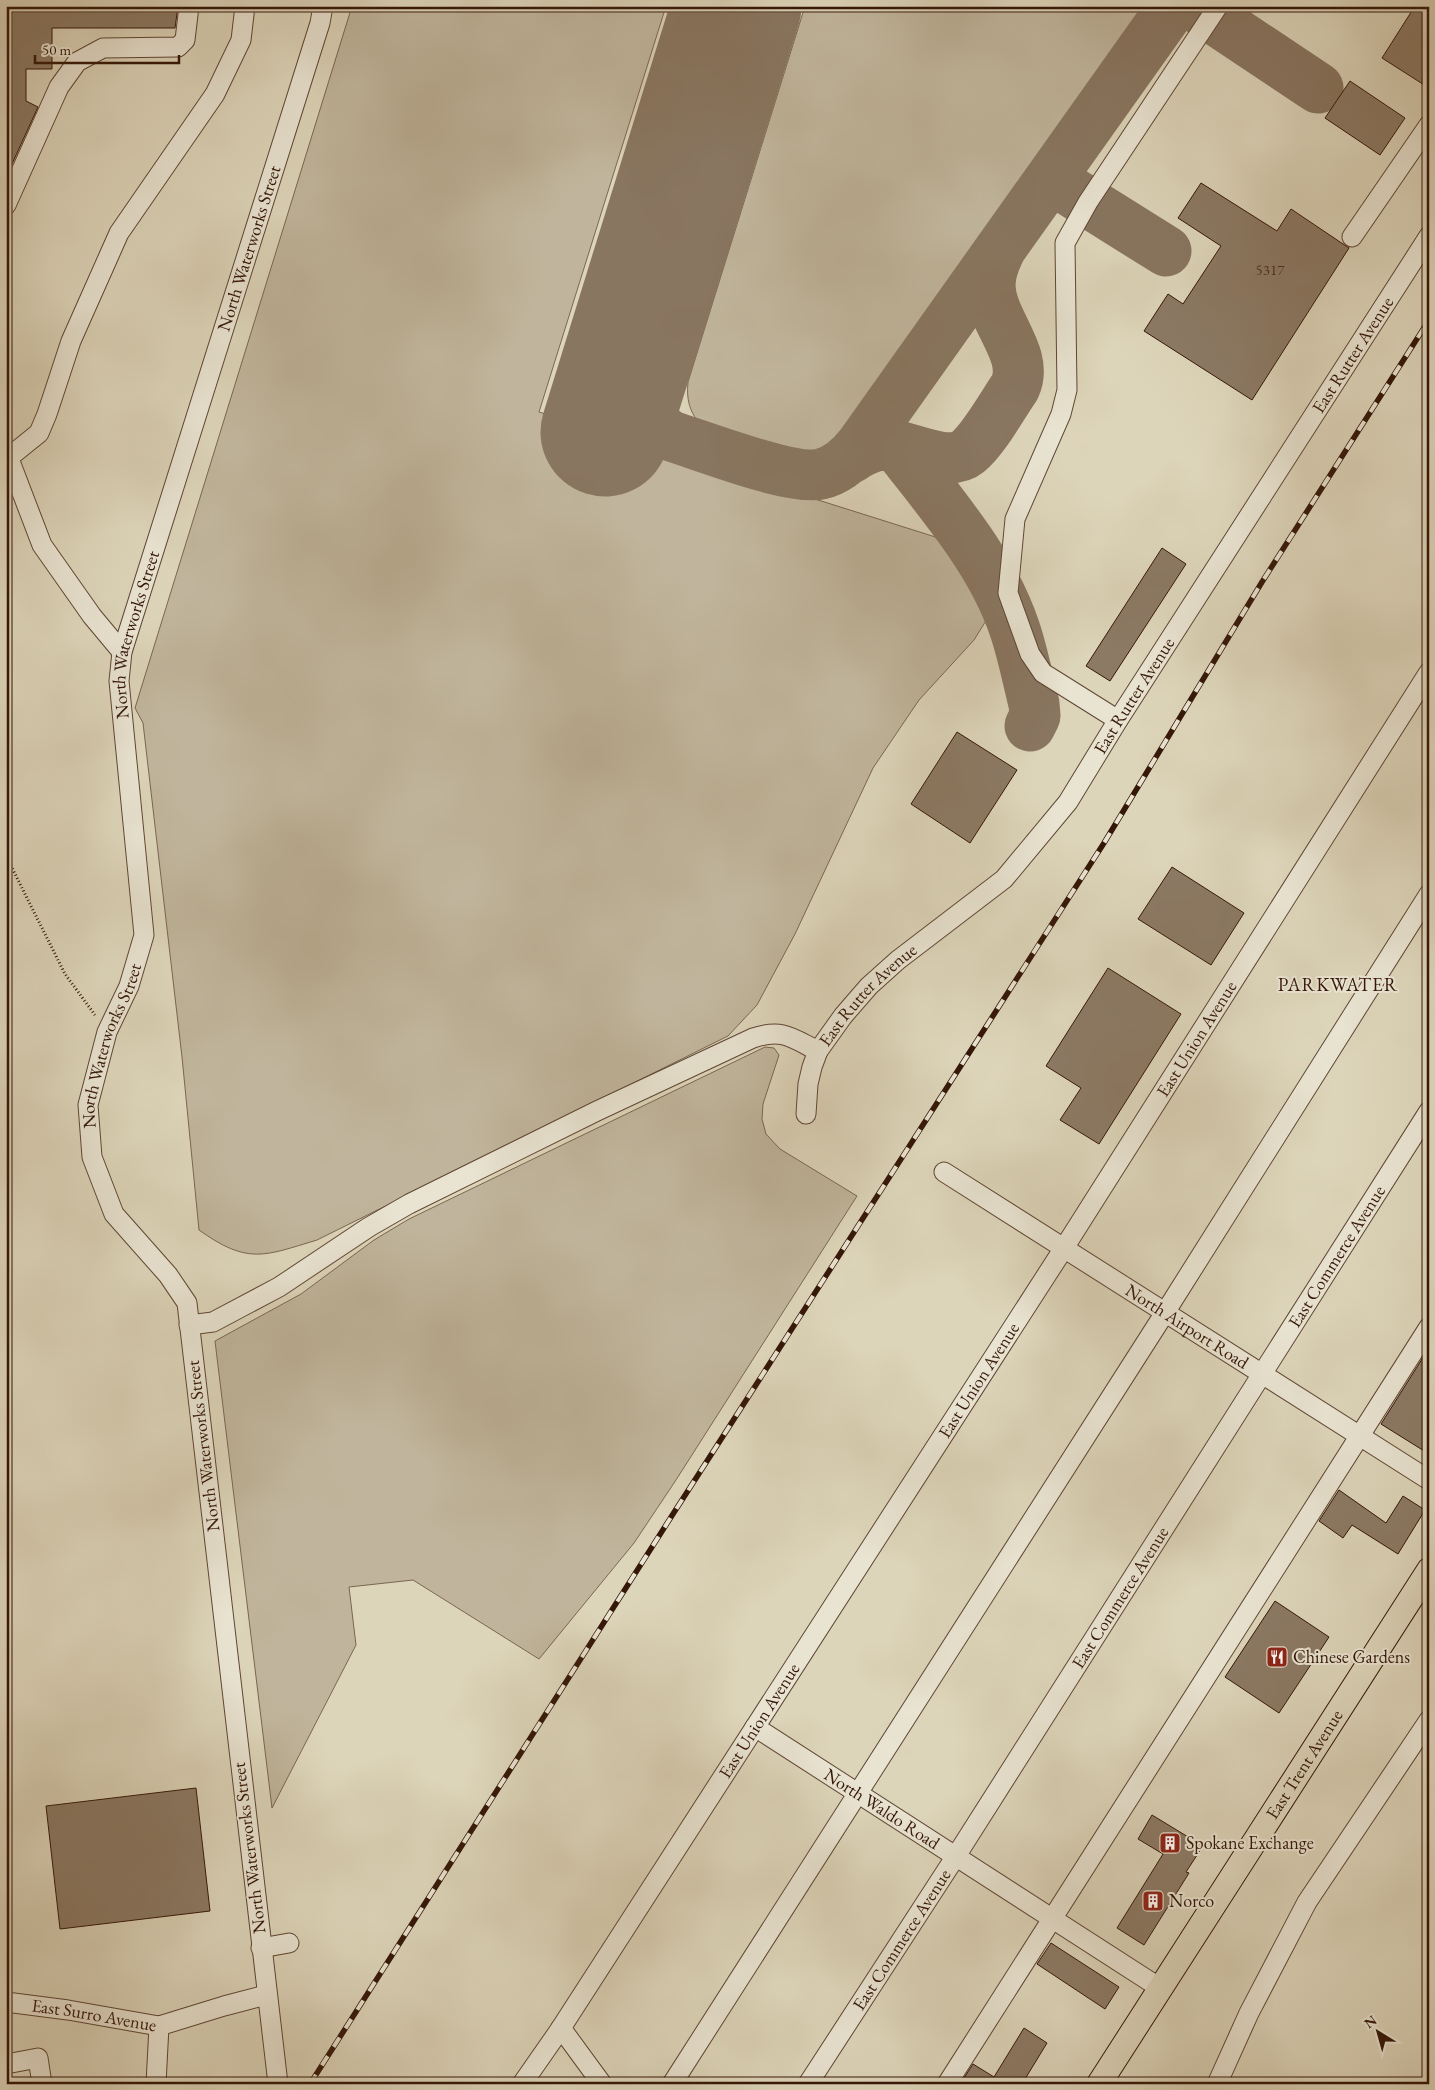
<svg xmlns="http://www.w3.org/2000/svg" width="1435" height="2090" font-family="'EB Garamond',serif">
<style>
.green{fill:#c0b59c;stroke:#7a6652}
.lines{fill:none;stroke-linecap:round;stroke-linejoin:round}
.taxiway{stroke:#897661;stroke-width:51}
.runway{stroke:#897661;stroke-width:129}
.building{fill:#8c7a65;stroke:#351708}
.minor-casing{stroke:#5f4634;stroke-width:21}
.major-casing{stroke:#351708;stroke-width:26}
.path{stroke:#351708;stroke-width:3;stroke-dasharray:1 2.5;stroke-linecap:butt}
.minor{stroke:#e9e4d2;stroke-width:19}
.major{stroke:#ddd5ba;stroke-width:24}
.rail-casing{stroke:#351708;stroke-width:5.5}
.rail{stroke:#e9e4d2;stroke-width:4;stroke-dasharray:11;stroke-linecap:butt}
.labels{text-anchor:middle;stroke-width:4;stroke-linejoin:round;paint-order:stroke}
.number-label{font-size:15px;fill:#4b301f}
.street-label{font-size:18px;fill:#351708;stroke:#e9e4d2}
.poi-label{font-size:18px;fill:#351708;stroke:#e9e4d2;text-anchor:start}
.neighbourhood-label{font-size:19px;letter-spacing:1px;fill:#351708;stroke:#e9e4d2}
</style>
<rect width="100%" height="100%" fill="#ddd5ba"/>
<filter id="stains"><feTurbulence type="fractalNoise" baseFrequency=".004" numOctaves="4"/><feColorMatrix values="0 0 0 0 .2 0 0 0 0 .09 0 0 0 0 .02 0 0 0 .5 -.17"/></filter>
<radialGradient id="worn" r=".72"><stop offset=".6" stop-color="#630" stop-opacity="0"/><stop offset="1" stop-color="#630" stop-opacity=".3"/></radialGradient>
<path class="green" d="M352 6H666L539 412 945 540C967 559 978 586 992 611L974 640 919 700 873 768 795 934 757 1005 728 1036 317 1240C264 1256 248 1265 199 1230L182 1057 143 723 135 708Z
M805 6H1154L843 447C831 457 823 462 807 463L705 430C691 415 686 403 688 382Z
M765 1047 774 1048 779 1055 763 1104 762 1119 766 1134 780 1149 857 1196 676 1480 634 1543 539 1659 413 1580 349 1587 356 1645 272 1808 215 1341 301 1294 374 1240 409 1219Z"/>
<g class="lines">
<path class="taxiway" d="M1195 6 1318 88
M1051 179 1166 251
M627 364C632 395 643 419 671 436 703 446 792 481 821 474 838 470 850 459 861 445L1173 6
M896 445C940 503 992 560 1015 630 1023 654 1028 680 1034 704L1035 716 1030 726
M851 458C861 451 871 446 883 445 908 443 947 469 968 452 984 439 1002 406 1015 387 1030 354 990 321 990 285 990 272 995 260 1001 248"/>
<path class="runway" d="M605 432 737 6"/>
</g>
<path class="building" d="M6 6H178L175 28H52V69H26V101L38 107 6 177Z
M1415 6H1429V88L1382 58Z
M1350 81 1405 118 1380 155 1325 118Z
M1201 183 1277 231 1291 209 1349 248 1252 400 1144 331 1168 294 1183 304 1221 246 1178 218Z
M1162 548 1186 564 1110 681 1086 666Z
M957 732 1017 770 970 843 911 804Z
M1172 867 1244 913 1211 965 1138 919Z
M1108 968 1181 1014 1099 1144 1060 1120 1081 1088 1046 1066Z
M1429 1348V1454L1381 1424Z
M1339 1490 1386 1523 1403 1496 1425 1510 1398 1554 1352 1525 1343 1538 1319 1521Z
M1275 1601 1329 1637 1279 1713 1225 1677Z
M196 1788 210 1911 60 1929 46 1806Z
M1152 1815 1203 1846 1186 1872 1189 1873 1144 1945 1117 1928 1163 1854 1138 1839Z
M1051 1943 1119 1987 1105 2009 1037 1964Z
M1024 2028 1047 2043 1022 2084H960L973 2064 994 2077Z"/>
<g class="lines">
<g class="minor-casing">
<g id="minor">
<path d="M6 205 59 87 77 62 103 48 178 47 185 40 189 6"/>
<path d="M1352 237 1429 125"/>
<path d="M6 451 42 545 92 616 122 652"/>
<path d="M8 458 39 433 47 414 71 341 119 233 215 94 241 40 245 6"/>
<path d="M1118 720 1043 673 1030 654 1008 593 1015 519 1061 414 1067 390 1065 243 1088 202 1218 6"/>
<path id="s1" d="M806 1114 808 1084 812 1067 818 1051 843 1016 869 986 898 960 1004 879 1068 802 1118 720 1429 236"/>
<path id="s2" d="M944 1172 1429 1480"/>
<path d="M189 1325 213 1322 279 1287 369 1227 409 1204 597 1111 753 1038C783 1028 792 1038 818 1051"/>
<path id="s3" d="M755 1727 1160 1988"/>
<path d="M261 1948 289 1943"/>
<path id="s4" d="M6 2002 68 2010 159 2026 224 2006 266 1995"/>
<path d="M561 2028 602 2084"/>
<path d="M6 2064 38 2058 42 2084"/>
<path d="M156 2084 159 2026"/>
<path id="s5" d="M278 2084 187 1303 168 1275 114 1214 92 1157 88 1105 107 1032 129 986 144 935 119 681 122 652 320 23 323 6"/>
<path id="s6" d="M522 2084 561 2028 1064 1248 1429 672"/>
<path d="M672 2084 1166 1311 1429 894"/>
<path id="s7" d="M808 2084 956 1856 1429 1111"/>
<path d="M947 2084 1429 1327"/>
<path d="M1217 2084 1249 2013 1307 1902 1429 1720"/>
</g>
</g>
<g class="major-casing">
<g id="major">
<path id="s8" d="M1099 2084 1429 1570"/>
</g>
</g>
<path class="path" d="M6 856 65 974 95 1015"/>
<use href="#minor" class="minor"/>
<use href="#major" class="major"/>
<g class="rail-casing">
<path id="rail" d="M310 2084 673 1514 1104 843 1262 582 1429 320"/>
</g>
<use href="#rail" class="rail"/>
</g>
<defs>
<g id="restaurant-square" transform="scale(1.125)"><rect x="-9" y="-9" width="18" height="18" rx="4" fill="#8f2418" stroke="#e9e4d2"/><path d="M-5-6h1v4h1v-4h1v4h1v-4h1v5L-1.5 .5V6h-2V.5L-5-1ZM5-6V6H3V1.5H1.5Q1.5-4 5-6Z" fill="#fff"/></g>
<g id="building-square" transform="scale(1.125)"><rect x="-9" y="-9" width="18" height="18" rx="4" fill="#8f2418" stroke="#e9e4d2"/><path d="M-4-6H4V6H1V3H-1V6H-4ZM-2.5-4.3h1.7v1.8h-1.7ZM.8-4.3h1.7v1.8H.8ZM-2.5-1h1.7V.8h-1.7ZM.8-1h1.7V.8H.8Z" fill="#fff"/></g>
</defs>
<g fill-rule="evenodd">
<use href="#restaurant-square" x="1277" y="1657"/>
<use href="#building-square" x="1170" y="1843"/>
<use href="#building-square" x="1153" y="1901"/>
</g>
<g class="labels">
<g class="number-label">
<text x="1270" y="275">5317</text>
</g>
<g class="street-label">
<text dy="6" stroke="none"><textPath href="#s5" startOffset="1902">North Waterworks Street</textPath></text>
<text dy="6" stroke="none"><textPath href="#s1" startOffset="950">East Rutter Avenue</textPath></text>
<text dy="6" stroke="none"><textPath href="#s5" startOffset="1498">North Waterworks Street</textPath></text>
<text dy="6" stroke="none"><textPath href="#s1" startOffset="545">East Rutter Avenue</textPath></text>
<text dy="6" stroke="none"><textPath href="#s1" startOffset="140">East Rutter Avenue</textPath></text>
<text dy="6" stroke="none"><textPath href="#s6" startOffset="1244">East Union Avenue</textPath></text>
<text dy="6" stroke="none"><textPath href="#s5" startOffset="1078">North Waterworks Street</textPath></text>
<text dy="6" stroke="none"><textPath href="#s7" startOffset="982">East Commerce Avenue</textPath></text>
<text dy="6" stroke="none"><textPath href="#s2" startOffset="288">North Airport Road</textPath></text>
<text dy="6" stroke="none"><textPath href="#s6" startOffset="839">East Union Avenue</textPath></text>
<text transform="translate(203 1446) rotate(-97)" y="6">North Waterworks Street</text>
<text dy="6" stroke="none"><textPath href="#s7" startOffset="578">East Commerce Avenue</textPath></text>
<text dy="6" stroke="none"><textPath href="#s6" startOffset="434">East Union Avenue</textPath></text>
<text dy="6" stroke="none"><textPath href="#s8" startOffset="380">East Trent Avenue</textPath></text>
<text dy="6" stroke="none"><textPath href="#s3" startOffset="151">North Waldo Road</textPath></text>
<text transform="translate(249 1848) rotate(-97)" y="6">North Waterworks Street</text>
<text dy="6" stroke="none"><textPath href="#s7" startOffset="172">East Commerce Avenue</textPath></text>
<text dy="6" stroke="none"><textPath href="#s4" startOffset="89">East Surro Avenue</textPath></text>
</g>
<g class="poi-label">
<text x="1293" y="1663">Chinese Gardens</text>
<text x="1186" y="1849">Spokane Exchange</text>
<text x="1169" y="1907">Norco</text>
</g>
<g class="neighbourhood-label">
<text x="1338" y="991">PARKWATER</text>
</g>
</g>
<rect width="1435" height="2090" fill="none" stroke="#ddd5ba" stroke-width="25"/>
<rect x="8" y="8" width="1420" height="2075" fill="none" stroke="#351708" stroke-width="2.5"/>
<rect x="12" y="12" width="1410" height="2065" fill="none" stroke="#351708"/>
<g transform="translate(1378 2032) rotate(323)" stroke="#e9e4d2" stroke-width="4" paint-order="stroke">
<path d="M0-4L9 19L0 12L-9 19Z" fill="#351708"/>
<text y="-8" font-size="14" font-weight="bold" text-anchor="middle" fill="#351708">N</text>
</g>
<path d="M35 55v8h144v-8" fill="none" stroke="#351708" stroke-width="2.5"/>
<text x="42" y="55" font-size="15" fill="#351708" stroke="#e9e4d2" stroke-width="4" paint-order="stroke">50 m</text>
<rect width="100%" height="100%" filter="url(#stains)"/>
<rect width="100%" height="100%" fill="url(#worn)"/>
</svg>
